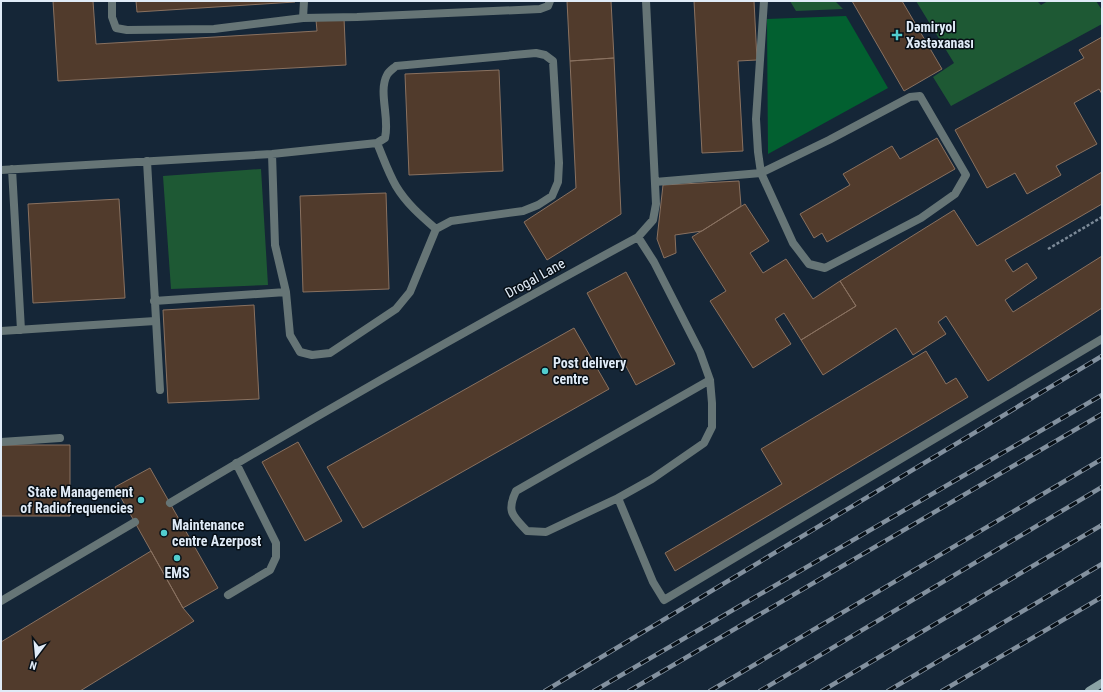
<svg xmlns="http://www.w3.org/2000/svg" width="1103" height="692" font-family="'Roboto Condensed',sans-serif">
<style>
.green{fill:#1e5934}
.forest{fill:#026030}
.building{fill:#513b2c;stroke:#897160}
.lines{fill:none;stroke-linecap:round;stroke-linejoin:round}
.path{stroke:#7c8a98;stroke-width:2.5;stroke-dasharray:3 2;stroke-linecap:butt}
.lane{stroke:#667576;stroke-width:8}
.secondary{stroke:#8ba3a5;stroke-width:8}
.rail-casing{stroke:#83919f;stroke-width:4.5}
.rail{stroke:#070f16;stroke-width:3;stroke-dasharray:9;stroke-linecap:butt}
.poi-dot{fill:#52cdce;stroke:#070f16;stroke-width:1.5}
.labels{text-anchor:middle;stroke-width:3;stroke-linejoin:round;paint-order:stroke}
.poi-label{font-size:14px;font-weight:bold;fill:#e0ebf7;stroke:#070f16;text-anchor:start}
.street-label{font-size:14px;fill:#e0ebf7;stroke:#070f16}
</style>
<rect width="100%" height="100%" fill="#152637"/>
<path class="green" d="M790 1H835L843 9 796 11Z
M916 1H1037L1041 5 1048 1H1096L1102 10V24L951 106 933 77 954 63Z
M261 169 268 285 171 289 163 176Z"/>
<path class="forest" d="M846 16 888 88 768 154 767 19Z"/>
<path class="building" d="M53 1H93L96 44 317 31 316 20 344 18 346 65 58 81Z
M136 1H295V2L137 12Z
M567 1H611L614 58 570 61Z
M694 1H754L757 60 738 61 743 151 702 153Z
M852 1H902L942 69 904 91Z
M1102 37V94L1099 89 1074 103 1097 144 1056 166 1061 175 1027 194 1015 173 987 188 955 130 1084 58 1079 50Z
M614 58 621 214 547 260 524 222 576 188 570 61Z
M499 70 503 171 409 175 405 74Z
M937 138 955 169 827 242 822 233 814 238 800 214 850 185 843 174 892 146 900 159Z
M1102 172V204L1005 260 1013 272 1027 263 1037 278 1005 300 1013 312 1102 256V308L988 381 946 316 938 322 946 334 913 355 896 328 823 375 801 340 856 306 840 281 954 210 977 246Z
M739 181 741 206 702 231 675 235 676 253 664 258 657 239 663 185Z
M386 193 389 289 303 292 300 196Z
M119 199 125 298 33 303 28 204Z
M745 204 769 241 750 253 763 273 786 259 813 299 840 281 856 306 801 340 784 313 775 319 791 344 753 368 710 301 726 291 692 237Z
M626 272 675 364 636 385 587 293Z
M254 305 259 399 168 403 163 310Z
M574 328 609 389 363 528 327 467Z
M926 351 946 384 956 378 968 397 675 571 665 553 782 484 761 449Z
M298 442 342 521 305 541 262 462Z
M1 445H70V516H1Z
M150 468 218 588 183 608 115 487Z
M151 551 183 608 194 621 80 691H1V642Z"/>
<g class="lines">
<path class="path" d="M1048 249 1102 217"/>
<path class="lane" d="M112 1V17L116 28 127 30 214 29 303 18 304 1
M303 18 357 17 540 9 548 6 550 1
M920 96 966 175 955 194 921 218 825 268 809 264 793 243 761 173 829 140 910 97Z
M377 143C383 157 388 172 396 186 406 203 421 216 436 229
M147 161 160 390
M12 169 21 330
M1 170 272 154 377 143 385 138C390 118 378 92 387 75 389 71 394 68 396 66L536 53 545 55 553 61 559 163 558 182 552 196 538 205 523 211 451 221 436 229 410 292 396 309 330 353 312 355 300 352 290 335 286 292 275 245 272 154
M655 182 761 173 758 152 756 119 764 1
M638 237 654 262 700 352 710 380 712 403V427L704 443 652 479 618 498 653 582 664 600 1102 339
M154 301 286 292
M1 331 155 321
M1 442 60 438
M618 498 546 532 527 531C513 516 506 512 516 491L710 380
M170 503C324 411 481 322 638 237L653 220 656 204 646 1
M228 595 270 570 276 557V543L236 463
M1 601 135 522"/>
<path class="secondary" d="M1089 691 1102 683"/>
<g class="rail-casing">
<path id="rail" d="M545 691 1102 356
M594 691 1102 395
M629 691 1102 414
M710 691 1102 459
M760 691 1102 487
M822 691 1102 525
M888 691 1102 564
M942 691 1102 597"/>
</g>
<use href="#rail" class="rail"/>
</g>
<g class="poi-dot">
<path d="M895 29h4v4h4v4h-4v4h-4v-4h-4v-4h4z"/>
<circle cx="545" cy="371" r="4"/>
<circle cx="141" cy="500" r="4"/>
<circle cx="164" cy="533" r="4"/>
<circle cx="177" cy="558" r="4"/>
</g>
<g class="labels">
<g class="poi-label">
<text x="906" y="32">Dəmiryol<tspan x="906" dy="16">Xəstəxanası</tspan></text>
<text x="553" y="368">Post delivery<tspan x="553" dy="16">centre</tspan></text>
<text x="133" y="497" text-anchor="end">State Management<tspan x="133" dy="16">of Radiofrequencies</tspan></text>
<text x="172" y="530">Maintenance<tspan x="172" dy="16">centre Azerpost</tspan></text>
<text x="177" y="578" text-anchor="middle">EMS</text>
</g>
<g class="street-label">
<text transform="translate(535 278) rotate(-29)" y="5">Drogal Lane</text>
</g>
</g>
<rect width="1103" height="692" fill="none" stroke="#e0ebf7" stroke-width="4"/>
<g transform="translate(36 656) rotate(196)" stroke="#070f16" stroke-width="3" paint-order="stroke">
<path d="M0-3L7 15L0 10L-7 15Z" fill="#e0ebf7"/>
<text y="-6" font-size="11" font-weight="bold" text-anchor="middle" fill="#e0ebf7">N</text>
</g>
</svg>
